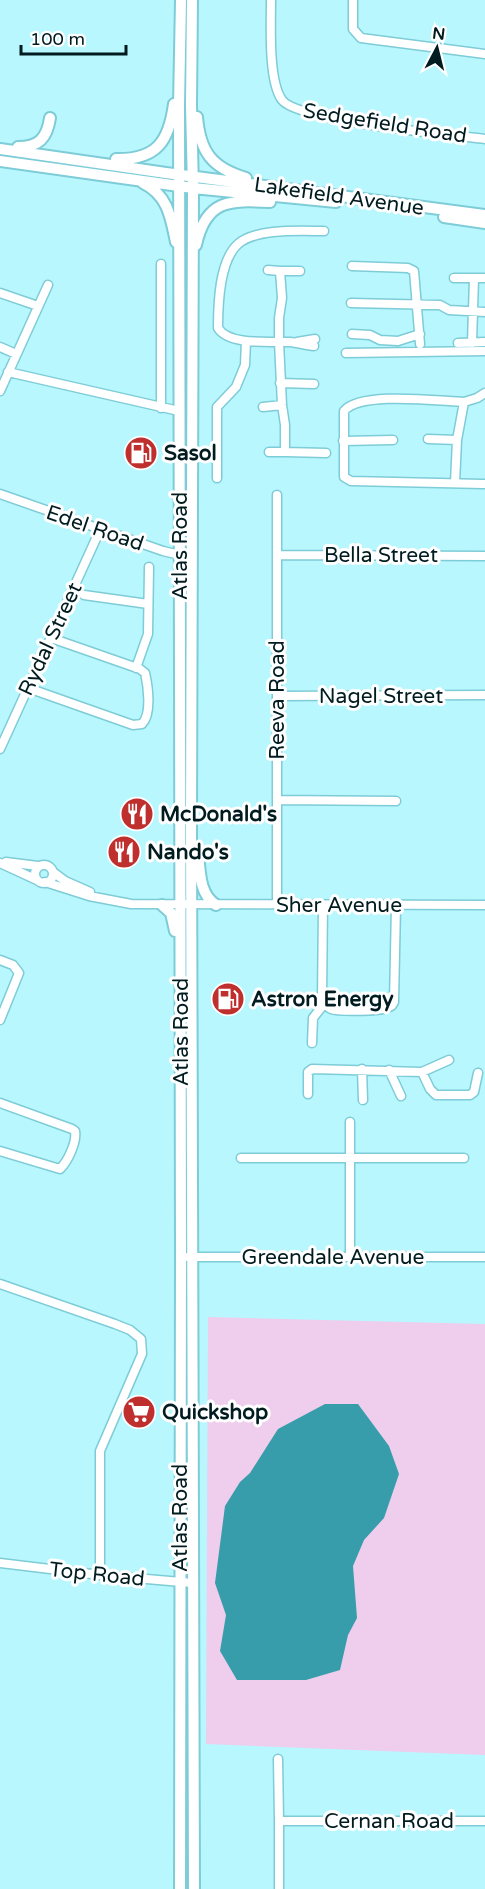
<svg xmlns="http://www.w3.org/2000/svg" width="485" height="1889" font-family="'Varela Round',sans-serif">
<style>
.green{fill:#eecded}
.water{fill:#379daa}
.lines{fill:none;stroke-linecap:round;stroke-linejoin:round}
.minor-casing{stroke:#7dccd7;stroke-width:11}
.major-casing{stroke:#7dccd7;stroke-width:14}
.minor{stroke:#fff;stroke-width:8}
.major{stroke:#fff;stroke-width:10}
.labels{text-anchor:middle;stroke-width:6;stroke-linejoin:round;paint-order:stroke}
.street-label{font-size:21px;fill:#001c20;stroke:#fff}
.poi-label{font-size:21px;font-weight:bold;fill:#001c20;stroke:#fff;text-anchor:start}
</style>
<rect width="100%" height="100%" fill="#b9f7ff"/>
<path class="green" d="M208 1317 485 1324V1755L206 1744Z"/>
<path class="water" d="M325 1404H358L389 1446 399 1474 384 1518 364 1540 353 1566 357 1618 348 1635 340 1670 306 1680H237L220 1651 226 1615 215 1583 225 1506 240 1482 250 1473 278 1429Z"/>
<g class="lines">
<g class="minor-casing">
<path id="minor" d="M271 0C271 24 268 81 282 100 297 121 453 135 485 139
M353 0V29L361 38 485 54
M161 264V408
M352 266 408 268 414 271 420 344
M268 270 280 271
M300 271H280L282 298 279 318V342L282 405 285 425V452L326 453
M454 278H474L472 343
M474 278H485
M0 293 38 306
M351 303 440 305 449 310 485 312
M352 334 370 335 380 340 398 341 420 334
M297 342 315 339
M458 343 485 342
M314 346C306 345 298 343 290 342 271 341 229 346 218 328 218 305 219 261 238 244 256 228 301 231 324 231
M0 347 16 354
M346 353 485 351
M8 372 179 411
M280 383 314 384
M0 391 48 285
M464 402 477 398 485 393
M263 407 282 405
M428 439 457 440
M343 441 393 440
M269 452H285
M217 478V407L236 387 245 365 246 341
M455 483 457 440 464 402C437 401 361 391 344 411V477L351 481 483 484H485
M0 494 163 551 184 556
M277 555 485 556
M84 595 148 604
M136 668 148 634 149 567
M28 688 133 725 142 724C152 714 148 686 145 673L140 669 51 638
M277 696 485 695
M0 749 100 530
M277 800 396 801
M6 862 38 866
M0 863 37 880
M35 874a9 9 0 1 1 18 0a9 9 0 1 1-18 0Z
M53 872 65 881 90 892
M45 882 89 896 131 904 485 905
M277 905V495
M323 905 322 999C324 1003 326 1007 331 1009 339 1012 379 1011 387 1008 392 1006 392 1006 394 1002L396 905
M0 960 13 965 19 973 0 1020
M312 1043 313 1018 324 1004
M449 1060 422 1072 430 1089 436 1095H470L474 1092 478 1073
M362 1069 363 1100
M389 1070 401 1096
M308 1094V1072L312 1069 422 1072
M0 1103 72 1129 75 1131C77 1142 68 1161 60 1169L0 1151
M350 1122V1257
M241 1158H464
M188 1257H485
M0 1284 115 1324 130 1330 141 1339 142 1354 100 1451V1575
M0 1563 100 1575 193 1583
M278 1759 279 1821
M279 1889V1821H485"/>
</g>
<g class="major-casing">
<path id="major" d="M192 0 191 105 193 188 191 823 194 1889
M197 117C200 152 212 168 246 178
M18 147C39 147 47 138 50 118
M0 149 166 173 485 215
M116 159C157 160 169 141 174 104
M0 161 193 188 336 202
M143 183C168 195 171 218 176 242
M444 217 485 223
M196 245C206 199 230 200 270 202
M198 853C200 871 199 894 216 905
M162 905 171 913 175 931
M180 1889 181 1257 179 105 181 0"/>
</g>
<use href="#minor" class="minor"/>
<use href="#major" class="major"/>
</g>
<defs>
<g id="fuel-disc" transform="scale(1.725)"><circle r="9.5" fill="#be2f2d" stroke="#fff"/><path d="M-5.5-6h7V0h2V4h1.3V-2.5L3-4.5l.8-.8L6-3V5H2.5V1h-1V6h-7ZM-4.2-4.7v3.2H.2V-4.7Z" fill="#fff"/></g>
<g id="restaurant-disc" transform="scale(1.725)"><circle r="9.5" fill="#be2f2d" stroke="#fff"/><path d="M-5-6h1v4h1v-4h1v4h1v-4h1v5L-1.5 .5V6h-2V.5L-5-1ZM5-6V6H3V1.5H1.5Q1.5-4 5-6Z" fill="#fff"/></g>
<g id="supermarket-disc" transform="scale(1.725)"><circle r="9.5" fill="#be2f2d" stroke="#fff"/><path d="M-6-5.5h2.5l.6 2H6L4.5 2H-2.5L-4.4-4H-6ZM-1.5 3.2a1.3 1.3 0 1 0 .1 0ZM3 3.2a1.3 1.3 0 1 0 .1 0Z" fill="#fff"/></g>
</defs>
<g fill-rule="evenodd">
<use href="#fuel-disc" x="141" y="453"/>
<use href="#restaurant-disc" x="137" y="814"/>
<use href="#restaurant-disc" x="124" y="852"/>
<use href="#fuel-disc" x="228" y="999"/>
<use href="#supermarket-disc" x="139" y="1412"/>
</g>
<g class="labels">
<g class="street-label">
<text transform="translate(385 123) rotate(9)" y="7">Sedgefield Road</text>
<text transform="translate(339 196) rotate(8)" y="7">Lakefield Avenue</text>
<text transform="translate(95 528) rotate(19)" y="7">Edel Road</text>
<text transform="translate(180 546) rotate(-90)" y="7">Atlas Road</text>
<text x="381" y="562">Bella Street</text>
<text transform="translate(50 639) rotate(-65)" y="7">Rydal Street</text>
<text x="381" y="703">Nagel Street</text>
<text transform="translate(277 700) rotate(-90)" y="7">Reeva Road</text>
<text x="339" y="912">Sher Avenue</text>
<text transform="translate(181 1032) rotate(-90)" y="7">Atlas Road</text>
<text x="333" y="1264">Greendale Avenue</text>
<text transform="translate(180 1518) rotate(-90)" y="7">Atlas Road</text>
<text transform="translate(97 1574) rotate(6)" y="7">Top Road</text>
<text x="389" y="1828">Cernan Road</text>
</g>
<g class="poi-label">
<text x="164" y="460">Sasol</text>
<text x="160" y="821">McDonald's</text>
<text x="147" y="859">Nando's</text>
<text x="251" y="1006">Astron Energy</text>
<text x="162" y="1419">Quickshop</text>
</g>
</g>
<g transform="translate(437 48) rotate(7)" stroke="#ffffff" stroke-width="4.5" paint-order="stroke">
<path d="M0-4.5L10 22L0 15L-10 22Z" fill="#001c20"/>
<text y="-9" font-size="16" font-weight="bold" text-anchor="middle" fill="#001c20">N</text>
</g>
<path d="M21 45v9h105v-9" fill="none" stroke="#001c20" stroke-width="3"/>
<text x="30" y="45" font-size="18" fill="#001c20" stroke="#ffffff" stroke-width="4.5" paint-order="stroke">100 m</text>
</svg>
